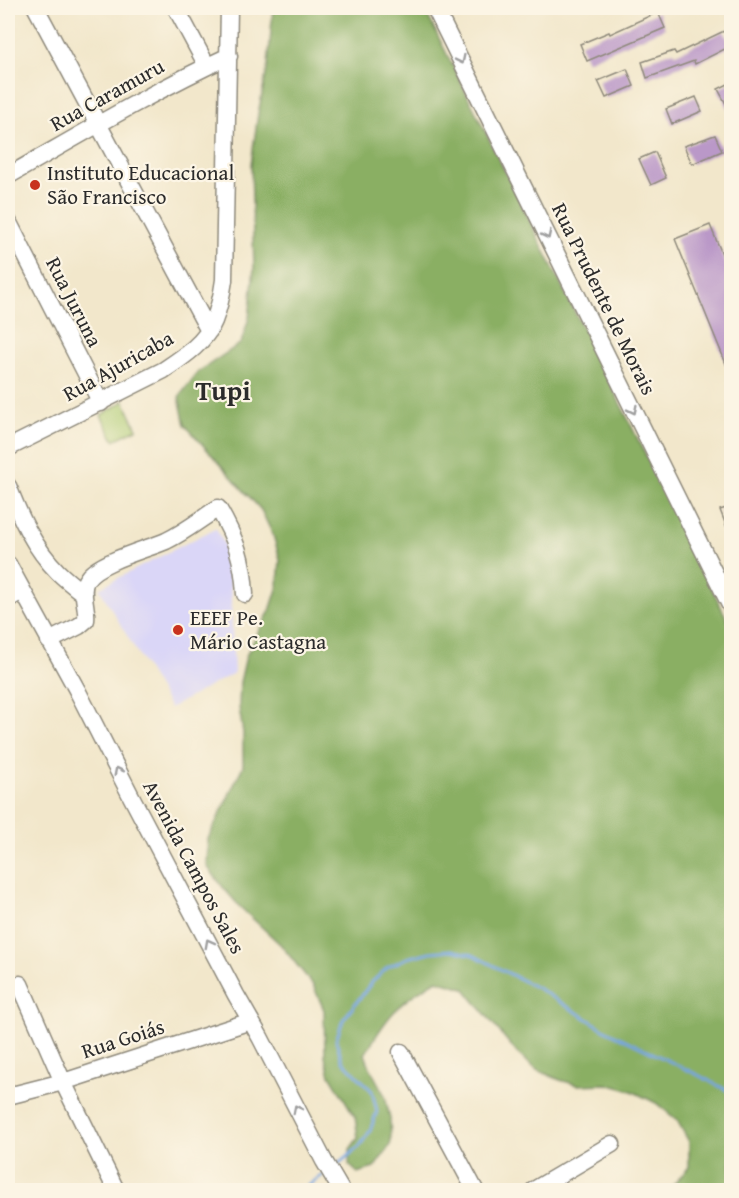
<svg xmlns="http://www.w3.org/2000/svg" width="739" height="1198" font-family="'Gentium Book Plus',serif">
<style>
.built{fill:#dad6f7}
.green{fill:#aecb72;stroke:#6c7b4e;stroke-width:1.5}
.forest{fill:#8aaf64;stroke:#5a6d48;stroke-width:1.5}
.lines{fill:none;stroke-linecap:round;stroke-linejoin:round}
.stream{stroke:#76a5df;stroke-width:3}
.building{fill:#ba98c8}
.minor-casing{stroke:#8e897b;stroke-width:19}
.minor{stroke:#fff;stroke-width:16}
.oneway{stroke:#a0a0a0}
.poi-dot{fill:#c8321e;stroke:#fcf5e5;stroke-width:2}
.labels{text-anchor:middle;stroke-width:4.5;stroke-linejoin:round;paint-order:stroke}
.street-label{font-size:21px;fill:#2b2b2b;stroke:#fcf5e5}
.poi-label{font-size:21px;fill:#2b2b2b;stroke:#fcf5e5;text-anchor:start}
.district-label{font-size:27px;font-weight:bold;fill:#2b2b2b;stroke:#fcf5e5}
</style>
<rect width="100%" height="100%" fill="#fcf5e5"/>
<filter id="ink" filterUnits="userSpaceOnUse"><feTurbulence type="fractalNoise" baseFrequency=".0167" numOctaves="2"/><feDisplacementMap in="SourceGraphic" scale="12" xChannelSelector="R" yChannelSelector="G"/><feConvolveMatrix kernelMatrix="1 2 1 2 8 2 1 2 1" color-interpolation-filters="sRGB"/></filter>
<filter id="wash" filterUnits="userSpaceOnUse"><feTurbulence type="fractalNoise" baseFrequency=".008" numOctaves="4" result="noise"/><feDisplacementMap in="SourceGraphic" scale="24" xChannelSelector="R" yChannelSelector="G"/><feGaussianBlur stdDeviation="1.35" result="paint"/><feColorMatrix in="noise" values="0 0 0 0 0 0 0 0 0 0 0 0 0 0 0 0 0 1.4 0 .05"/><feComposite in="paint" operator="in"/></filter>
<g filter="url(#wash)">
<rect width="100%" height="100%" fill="#f2e7cb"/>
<path class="built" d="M216 528 229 554 234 673 170 708 99 588Z"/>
<path class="green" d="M124 401 137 429 114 440 101 415Z"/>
<path class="forest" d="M273 8H424L731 627V1190H669L689 1167V1142L677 1120 656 1103 632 1091 607 1084 578 1085 560 1080 537 1070 517 1053 464 988 437 980C422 989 407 998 395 1011 383 1023 374 1040 365 1054L371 1070 385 1096 390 1118 391 1142 389 1147 374 1168 358 1173 349 1165 350 1149 358 1138 355 1117 330 1075 325 1057 324 1010 313 985 281 945 239 906 222 886 207 866 208 839 243 766V733L239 707 240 682 246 656 257 634 270 611 278 586 280 559 273 535 261 510 185 425 179 397 198 372 241 343 249 318 254 268 251 164 258 114 268 65Z"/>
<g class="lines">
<path class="stream" d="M333 1168 359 1147 370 1131 377 1111 372 1091 342 1060 336 1040 343 1020 372 982 388 967 407 958 430 952 452 950 473 955 539 989 607 1031 698 1075 732 1093
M303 1190 325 1173"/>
</g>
<g id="blocks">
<path class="building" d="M658 12 665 28 587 61 580 44 609 32 610 34Z
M724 31 731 46 695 64 694 61 647 78 642 62 674 51 676 54Z
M627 69 634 86 606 98 598 81Z
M732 82V115L718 89Z
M696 97 702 111 672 124 666 109Z
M715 135 722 151 692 164 684 146Z
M655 152 666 178 651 185 639 159Z
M710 225 732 278 731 376 675 239Z
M732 506V538H731L720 510Z"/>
</g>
</g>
<g filter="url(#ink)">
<use href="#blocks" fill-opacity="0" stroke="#8e897b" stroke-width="1.5"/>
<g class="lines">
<g class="minor-casing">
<path id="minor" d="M36 8 209 331
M176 8 207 66
M435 8 732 609
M8 176C80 135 153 91 229 56
M8 221 101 403
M8 448 164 370C183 357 205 343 214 321 219 308 222 294 224 280L229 8
M8 486C20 517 34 548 58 572 66 580 75 587 84 594
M8 564 77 690 132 798 236 995 260 1037 324 1161 341 1190
M8 599 22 591
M49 641 79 626 86 620C88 607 79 591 87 579 97 562 148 549 166 541 185 532 201 519 218 508 236 539 243 559 245 594
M20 984 63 1082 116 1190
M401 1052 475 1190
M8 1096 63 1082 251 1021
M534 1190 612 1144"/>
</g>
<use href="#minor" class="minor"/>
</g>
<defs><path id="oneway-chevron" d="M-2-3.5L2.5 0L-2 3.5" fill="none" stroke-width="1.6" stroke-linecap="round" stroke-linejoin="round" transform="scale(1.5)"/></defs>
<g class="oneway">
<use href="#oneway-chevron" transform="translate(461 60) rotate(64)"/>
<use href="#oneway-chevron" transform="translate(547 235) rotate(64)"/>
<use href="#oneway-chevron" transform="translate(633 410) rotate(64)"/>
<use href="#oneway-chevron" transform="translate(118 771) rotate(-117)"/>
<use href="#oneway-chevron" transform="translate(209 943) rotate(-118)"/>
<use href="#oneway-chevron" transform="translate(297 1109) rotate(-117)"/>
</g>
</g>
<g class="poi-dot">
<circle cx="35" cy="185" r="6"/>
<circle cx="178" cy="630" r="6"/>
</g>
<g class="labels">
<g class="street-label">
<text transform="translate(107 95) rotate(-29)" y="7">Rua Caramuru</text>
<text transform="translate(604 299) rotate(64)" y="7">Rua Prudente de Morais</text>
<text transform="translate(74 302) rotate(63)" y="7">Rua Juruna</text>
<text transform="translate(118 366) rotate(-29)" y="7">Rua Ajuricaba</text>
<text transform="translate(194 867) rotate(62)" y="7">Avenida Campos Sales</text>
<text transform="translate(123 1039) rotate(-18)" y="7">Rua Goiás</text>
</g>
<g class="poi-label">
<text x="47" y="180">Instituto Educacional<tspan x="47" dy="24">São Francisco</tspan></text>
<text x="190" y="625">EEEF Pe.<tspan x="190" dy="24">Mário Castagna</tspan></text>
</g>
<g class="district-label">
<text x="223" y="400">Tupi</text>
</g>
</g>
<rect width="739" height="1198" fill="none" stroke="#fcf5e5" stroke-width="30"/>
</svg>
